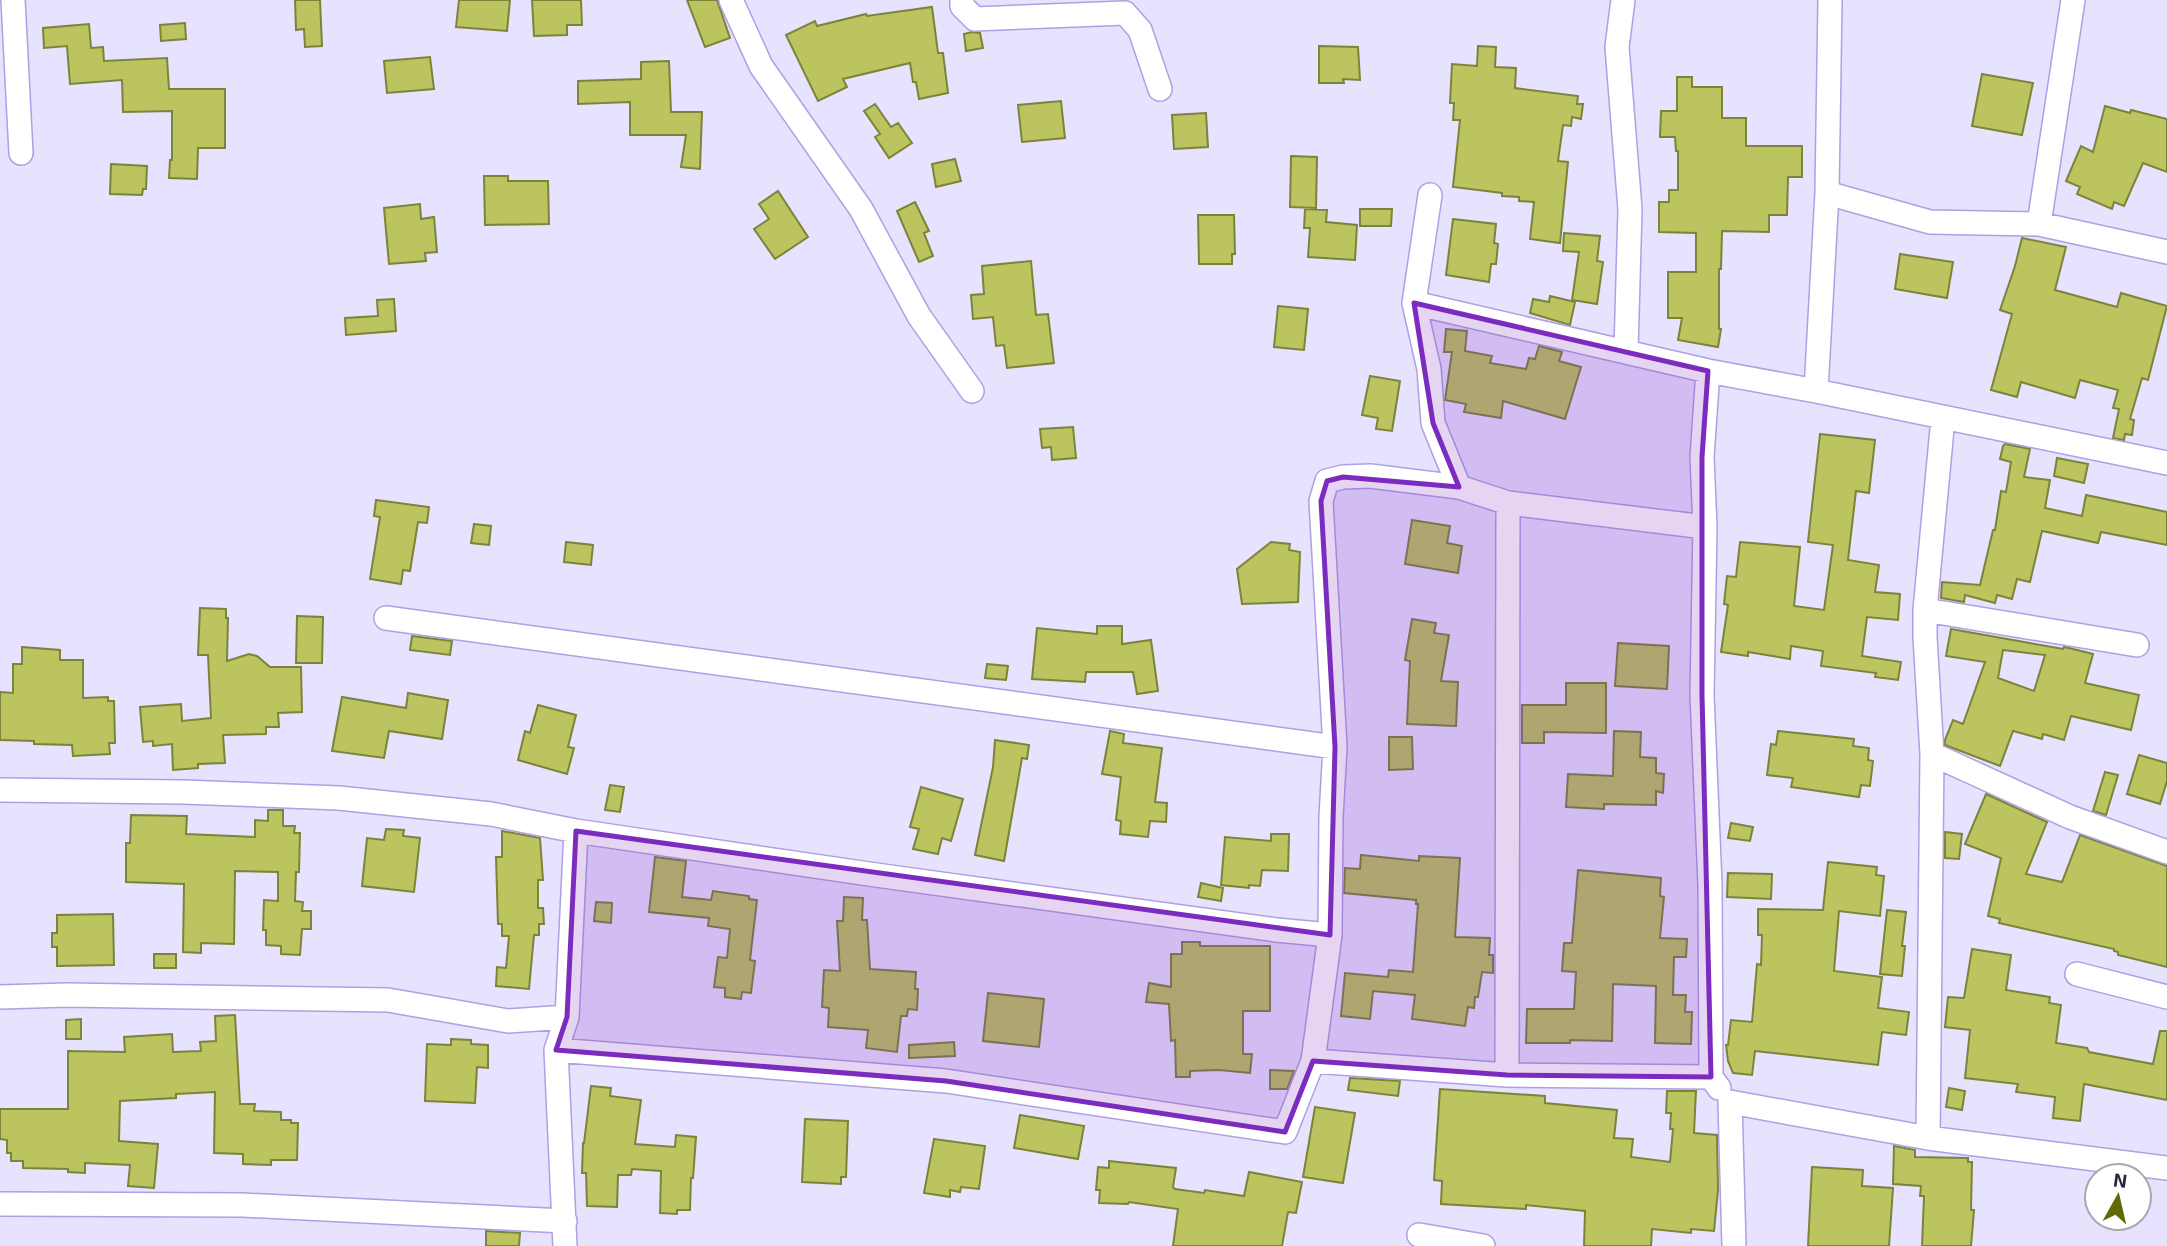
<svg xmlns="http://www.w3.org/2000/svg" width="2167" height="1246" font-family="'Exo 2',sans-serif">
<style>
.building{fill:#bbc45e;stroke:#7c833b;stroke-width:2;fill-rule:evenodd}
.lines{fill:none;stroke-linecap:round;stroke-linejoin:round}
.minor-casing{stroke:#aea0e3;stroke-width:26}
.minor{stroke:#fff;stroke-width:23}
.marked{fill:#7b2cbf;fill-opacity:0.2;stroke:#7b2cbf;stroke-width:5;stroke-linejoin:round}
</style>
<rect width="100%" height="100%" fill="#e7e2fe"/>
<path class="building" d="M295 0H320L322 46 305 47 304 29 296 30Z
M459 0H510L507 31 456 27Z
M532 0H581L582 25H567V35L534 36Z
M687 0H717L730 38 705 47Z
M932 7 938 53H943L948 93 919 99 916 82H913L910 63 843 79 847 87 818 101 786 35 815 21 817 26 866 14 867 16Z
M185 23 186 39 161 41 160 25Z
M89 24 91 48 103 47 104 61 167 58 169 89H225V148H198L197 179 169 178 170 160H172V111L123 112 122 80 70 84 67 46 44 48 43 28Z
M972 32 980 33 983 48 966 51 964 34Z
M1319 46 1358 47 1360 80 1343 79 1344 83H1319Z
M1478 46 1496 47 1495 67 1516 68 1515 88 1578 96 1577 104H1583L1581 119 1572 117 1571 126 1563 125 1558 161 1568 162 1560 243 1530 239 1534 202 1519 201V197L1502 196V193L1453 187 1460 120H1453L1454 103H1450L1452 64 1477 66Z
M430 57 434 89 387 93 384 61Z
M669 61 671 112H702L700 169 681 167 686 135H630V102L578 104V81L641 79V62Z
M1982 74 2033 83 2022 135 1972 126Z
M1677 77H1692V87H1722V118H1746V146H1802V177H1788L1787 215H1769V232L1722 231 1721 269H1719V329H1721L1718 347 1678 340 1682 318H1668V272H1696V233L1659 232V202H1669V190H1678V151H1676L1675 137H1660L1661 111H1677Z
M1061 101 1065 138 1022 142 1018 105Z
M875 104 891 127 898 123 912 143 889 158 875 137 880 134 864 111Z
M2105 106 2130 113 2131 110 2167 119V172L2143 163 2124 206 2114 202 2112 209 2077 194 2080 187 2066 181 2081 146 2093 152Z
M1206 113 1208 147 1174 149 1172 115Z
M1291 156 1317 157 1316 208 1290 207Z
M955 159 961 181 936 187 932 164Z
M111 164 147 166 146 189H143L142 195 110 194Z
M484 176H508V181H548L549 224 485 225Z
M778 191 808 237 775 259 754 229 769 219 759 204Z
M915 202 929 231 924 233 933 256 919 262 897 211Z
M420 204 421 219 434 217 437 252 425 253 426 261 389 264 384 208Z
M1305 209 1327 210 1326 222 1357 225 1355 260 1308 257 1310 228H1304Z
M1360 209H1392L1391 226H1360Z
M1198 215H1234L1235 254H1232V264H1199Z
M1453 219 1496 224 1494 243 1498 244 1496 264H1491L1489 282 1446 275Z
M1564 233 1600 236 1597 261 1603 262 1597 304 1572 300 1579 252 1563 251Z
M2022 238 2066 247 2055 290 2117 307 2121 293 2167 306 2148 380 2142 378 2130 419 2134 420 2132 435 2125 434 2124 440 2113 438 2119 409 2113 408 2118 390 2080 380 2075 398 2021 382 2017 397 1991 390 2012 314 2000 310 2015 266Z
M1900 254 1953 262 1947 298 1895 289Z
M1031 261 1036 315 1048 314 1054 363 1007 368 1004 345 996 346 993 317 973 319 971 295 984 294 982 266Z
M1550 296 1575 302 1570 325 1530 313 1533 299 1549 302Z
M394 299 396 331 346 335 345 318 378 316 377 300Z
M1278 306 1308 309 1304 350 1274 347Z
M1446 329 1467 331 1465 351 1492 356 1490 363 1526 369 1529 358 1535 359 1539 346 1562 352 1559 361 1581 367 1565 419 1503 401 1501 418 1464 412 1466 404 1445 400 1452 352H1444Z
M1370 376 1400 381 1392 431 1376 429 1378 418 1362 415Z
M1073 427 1076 458 1052 460 1051 447 1042 448 1040 429Z
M1820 434 1875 440 1869 493 1856 491 1848 560 1879 565 1875 592 1900 594 1898 620 1867 617 1862 656 1901 662 1898 680 1875 677 1876 673 1821 666 1823 651 1791 646 1790 659 1748 652V656L1721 652 1728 605 1724 604 1727 576 1736 577 1740 542 1800 547 1794 606 1824 610 1833 545 1808 542Z
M2005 444 2030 449 2024 477 2050 480 2045 508 2082 516 2086 495 2167 512V545L2101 532 2098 543 2042 531 2030 582 2017 579 2012 599 1997 595 1995 603 1965 595 1964 602 1941 598 1942 582 1980 585 1993 530H1995L2001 491 2006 492 2011 462 2000 459 2003 446Z
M2057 458 2088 464 2084 483 2054 476Z
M376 500 429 507 427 523 418 522 410 571 403 570 401 584 370 579 380 517 374 516Z
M1412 520 1450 526 1447 543 1462 546 1458 573 1405 564Z
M474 524 491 526 489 545 471 543Z
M566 542 593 545 591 565 564 562Z
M1271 542 1290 544 1289 550 1300 552 1298 602 1242 604 1237 569Z
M200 608 226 609V618H228L227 661 249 654 257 656 270 667H301L302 712 278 713 279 727H266V734L223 735 225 763 198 764V768L173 770 172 744 153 746V741L143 742 140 707 181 704 182 721 211 718 208 655H198Z
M297 616 323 617 322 663H296Z
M1412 619 1436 623 1434 633 1449 635 1441 681 1458 682 1456 726 1407 724 1410 661 1405 660Z
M1097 626H1122V644L1151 640 1158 691 1137 694 1133 672H1086L1085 682 1032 679 1037 628 1097 634Z
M1951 629 2063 649 2064 647 2073 649 2093 654 2085 683 2139 695 2131 730 2071 716 2064 740 2043 734 2042 739 2013 731 2000 766 1945 745V740L1953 720 1963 724 1985 662 1946 656ZM2003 650 2045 655 2034 691 1998 678Z
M412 636 452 641 450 655 410 650Z
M1618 643 1669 646 1667 689 1615 686Z
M22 647 60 650V660H83V698L108 697V701H114L115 743H109L110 754 73 756 72 745 34 744V741L0 740V692L13 693V664H22Z
M987 664 1008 666 1006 680 985 678Z
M1566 683H1606V733L1544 732V743H1522V705H1566Z
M408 693 448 700 442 739 389 731 384 758 332 751 342 697 406 708Z
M538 705 576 715 568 747 574 748 567 774 518 760 525 731 530 733Z
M1110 731 1124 734 1123 743 1162 748 1155 802 1167 803 1166 822 1150 821 1148 837 1120 834 1121 821 1116 820 1121 777 1102 774Z
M1614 731 1641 732 1640 757 1656 758V773L1664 774 1663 793 1656 791V805L1604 804V809L1566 807 1568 774 1613 776Z
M1778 731 1854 739 1853 746 1869 748 1868 760 1873 761 1870 786 1861 785 1859 797 1791 787 1793 778 1767 775 1771 744 1776 745Z
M1389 737H1412L1413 769 1389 770Z
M995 740 1029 745 1027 759 1022 758 1004 861 975 855 993 767Z
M2139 755 2167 763V781L2160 804 2127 794Z
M2105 772 2118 775 2106 815 2093 811Z
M610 785 624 787 620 812 605 810Z
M921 787 963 799 951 841 942 838 938 854 913 849 919 829 910 827Z
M1986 794 2047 822 2026 874 2062 882 2080 835 2167 866V967L2118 955V952L2114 951V949L1999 923 2000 919 1988 916 2001 858 1965 844Z
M268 810H283V826H295L294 833H300L299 872H296L295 901 303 902 302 911H311V929H302L300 955 281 954V946L266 945V930H263L264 900 278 901V872L235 871 234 944 201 943V953L183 952 184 884 126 882V843H130L131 815 187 816 186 834 255 837V820L268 821Z
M1731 823 1753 827 1750 841 1728 838Z
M386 829 404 830 403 836 420 838 414 892 362 886 367 838 384 840Z
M502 831 540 838 543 880H538V908H543L544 924H539V935H534L529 989 496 986 497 967 506 968 509 936H502V924H498L496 857H502Z
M1945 832 1962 834 1959 859 1945 858Z
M1271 834H1289L1288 871 1262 870 1260 886 1249 885V888L1221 885 1225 837 1271 841Z
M1361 855 1419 861V856L1460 858 1455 937 1490 938 1489 955H1493V973L1482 972 1478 997H1475L1474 1008 1468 1007 1465 1026 1412 1019 1415 995 1373 991 1370 1019 1341 1016 1345 973 1388 977 1389 970 1413 972 1418 904H1416V900L1344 893 1345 868 1360 869Z
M655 857 686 861 682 897 711 900 713 891 749 896V899L757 900 750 960 755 961 751 993 742 992 741 999 725 997V988L714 987 718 957 727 958 730 929 708 926 709 918 649 912Z
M1828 862 1877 867 1876 875 1884 876 1880 916 1839 911 1834 971 1882 977 1878 1008 1909 1012 1906 1035 1882 1032 1878 1065 1755 1051 1752 1075 1733 1073 1728 1061 1726 1045H1728L1731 1020 1752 1022 1757 964 1761 965 1762 935H1758V909L1823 910Z
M1578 870 1661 878 1660 896 1664 897 1660 938 1687 939 1686 957H1674L1673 995H1686L1685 1012H1692L1691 1044 1655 1043 1656 986 1613 984 1612 1041 1570 1040V1043H1526L1527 1009H1574L1576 972 1562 971 1564 943H1572Z
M1728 873 1772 874 1771 899 1727 897Z
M1201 883 1223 888 1221 901 1198 897Z
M844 897 863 898 862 920H867L870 969 916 972 915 989H918L917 1010 908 1009 907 1016H901L897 1052 866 1048 868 1030 828 1027 829 1008 822 1007 824 970 840 971 837 921H843Z
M596 902 612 903 611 923 594 921Z
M1887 910 1906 912 1902 946H1905L1902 976 1880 974Z
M113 914 114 965 57 966V947H52V933H57V915Z
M1182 942H1200V946H1270V1011H1243V1054H1252L1250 1073 1219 1070 1190 1071V1077H1176L1175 1040 1171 1041 1169 1004 1146 1002 1149 983 1171 987V954H1182Z
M1972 949 2011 955 2006 990 2050 997 2049 1003 2061 1005 2056 1043 2087 1048 2089 1052 2153 1064 2160 1031H2167V1100L2084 1084 2080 1121 2053 1118 2055 1097 2016 1092 2018 1084 1965 1078 1970 1030 1945 1027 1948 997 1964 998Z
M154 954H176V968H154Z
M988 993 1044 999 1039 1047 983 1041Z
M235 1015 240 1104H255L254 1111 281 1112V1120H291V1123H298L297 1160H271V1165L243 1164V1154L214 1153 215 1092 176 1094V1098L120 1101 119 1141 158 1144 154 1188 128 1186 130 1165 85 1163V1173L68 1172V1169L23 1168V1161H11V1153H7V1140L0 1139V1109H68V1051L125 1052 124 1037 172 1034 173 1052 201 1051 200 1042 216 1041 215 1016Z
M81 1019V1039H66V1020Z
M451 1039 471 1040V1044L488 1045V1068L477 1067 475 1103 425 1101 427 1044 451 1045Z
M954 1042 955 1056 909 1058V1045Z
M1270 1070 1294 1071 1287 1089H1270Z
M1350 1078 1400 1081 1398 1096 1348 1090Z
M591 1086 611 1088 610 1096 641 1100 635 1144 675 1147 676 1135 696 1137 693 1178H691L690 1210H677V1214L660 1213 661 1171 632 1169 631 1175H618L617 1207 587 1206 586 1173H582L583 1143H584Z
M1949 1088 1965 1091 1962 1110 1946 1107Z
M1440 1089 1545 1096V1103L1617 1110 1614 1138 1633 1139 1631 1157 1670 1162 1673 1129H1670L1671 1113H1666L1667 1091H1696L1694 1133 1717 1135 1718 1190 1714 1231 1691 1229V1233L1652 1229 1651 1246H1584L1585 1211 1526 1205V1209L1441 1204 1442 1181 1434 1180Z
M1315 1107 1355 1113 1343 1183 1303 1177Z
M1020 1115 1084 1126 1078 1159 1014 1148Z
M805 1119 848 1121 846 1177H841V1184L802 1182Z
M934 1139 985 1146 979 1189 961 1187 960 1192 950 1190V1197L924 1193Z
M1894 1146 1915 1150V1157L1968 1158V1162H1972L1971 1210H1974L1971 1246H1922L1924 1196H1920L1921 1186 1893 1184Z
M1109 1161 1176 1168 1173 1187 1175 1189 1204 1193 1205 1190 1244 1196 1249 1172 1302 1182 1296 1213 1288 1212 1282 1246H1173L1178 1209 1129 1202 1128 1204 1099 1203 1100 1190H1096L1098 1167 1109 1168Z
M1812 1167 1863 1170 1862 1186 1893 1188 1889 1246H1808Z
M486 1231 520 1233 519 1246H486Z"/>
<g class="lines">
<g class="minor-casing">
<path id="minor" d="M13 0 21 153
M731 0 761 66 861 209 919 316 972 391
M962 0V6L975 19 1125 13 1140 30 1160 89
M1623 0 1617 47 1630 209 1626 351
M1827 193 1930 222 2039 224 2167 252
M1430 195 1414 303 1429 369 1433 423 1459 487
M2039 224 2073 0
M1414 303 1708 371 1816 391 2167 463
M1708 371 1702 457 1705 527 1702 695 1710 885 1711 1077
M1816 391 1827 193 1830 0
M1925 610 2137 645
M386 618 1335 747
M1932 754 2070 817 2167 852
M0 790 183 792 339 798 491 814 576 831 876 875 1276 930 1330 935 1313 1061 1285 1132 946 1081 556 1050
M1330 935 1331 817 1335 747 1321 501 1327 481 1343 477 1370 476 1459 487 1508 503 1705 527
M2077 974 2167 997
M0 997 67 995 388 1000 508 1021 567 1017
M1313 1061 1507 1075 1711 1077 1719 1088
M1507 1075 1508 503
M1928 1138 1932 754 1925 637V610L1943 418
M0 1204 242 1205 565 1221
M1419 1235 1483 1246
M565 1246 556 1050 567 1017 576 831
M1734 1246 1730 1102 1928 1138 2167 1168"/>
</g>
<use href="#minor" class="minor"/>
</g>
<path class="marked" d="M1414 303 1708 371 1702 457V695L1711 1077 1507 1075 1313 1061 1285 1132 946 1081 556 1050 567 1017 576 831 1330 935 1335 747 1321 501 1327 481 1343 477 1459 487 1433 423Z"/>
<g transform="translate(2118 1197) rotate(8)"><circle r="33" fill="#ffffff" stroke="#aaa7b2" stroke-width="2"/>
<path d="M0-5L12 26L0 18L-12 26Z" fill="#626808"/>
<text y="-10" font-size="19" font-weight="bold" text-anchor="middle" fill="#2a243e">N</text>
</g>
</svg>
